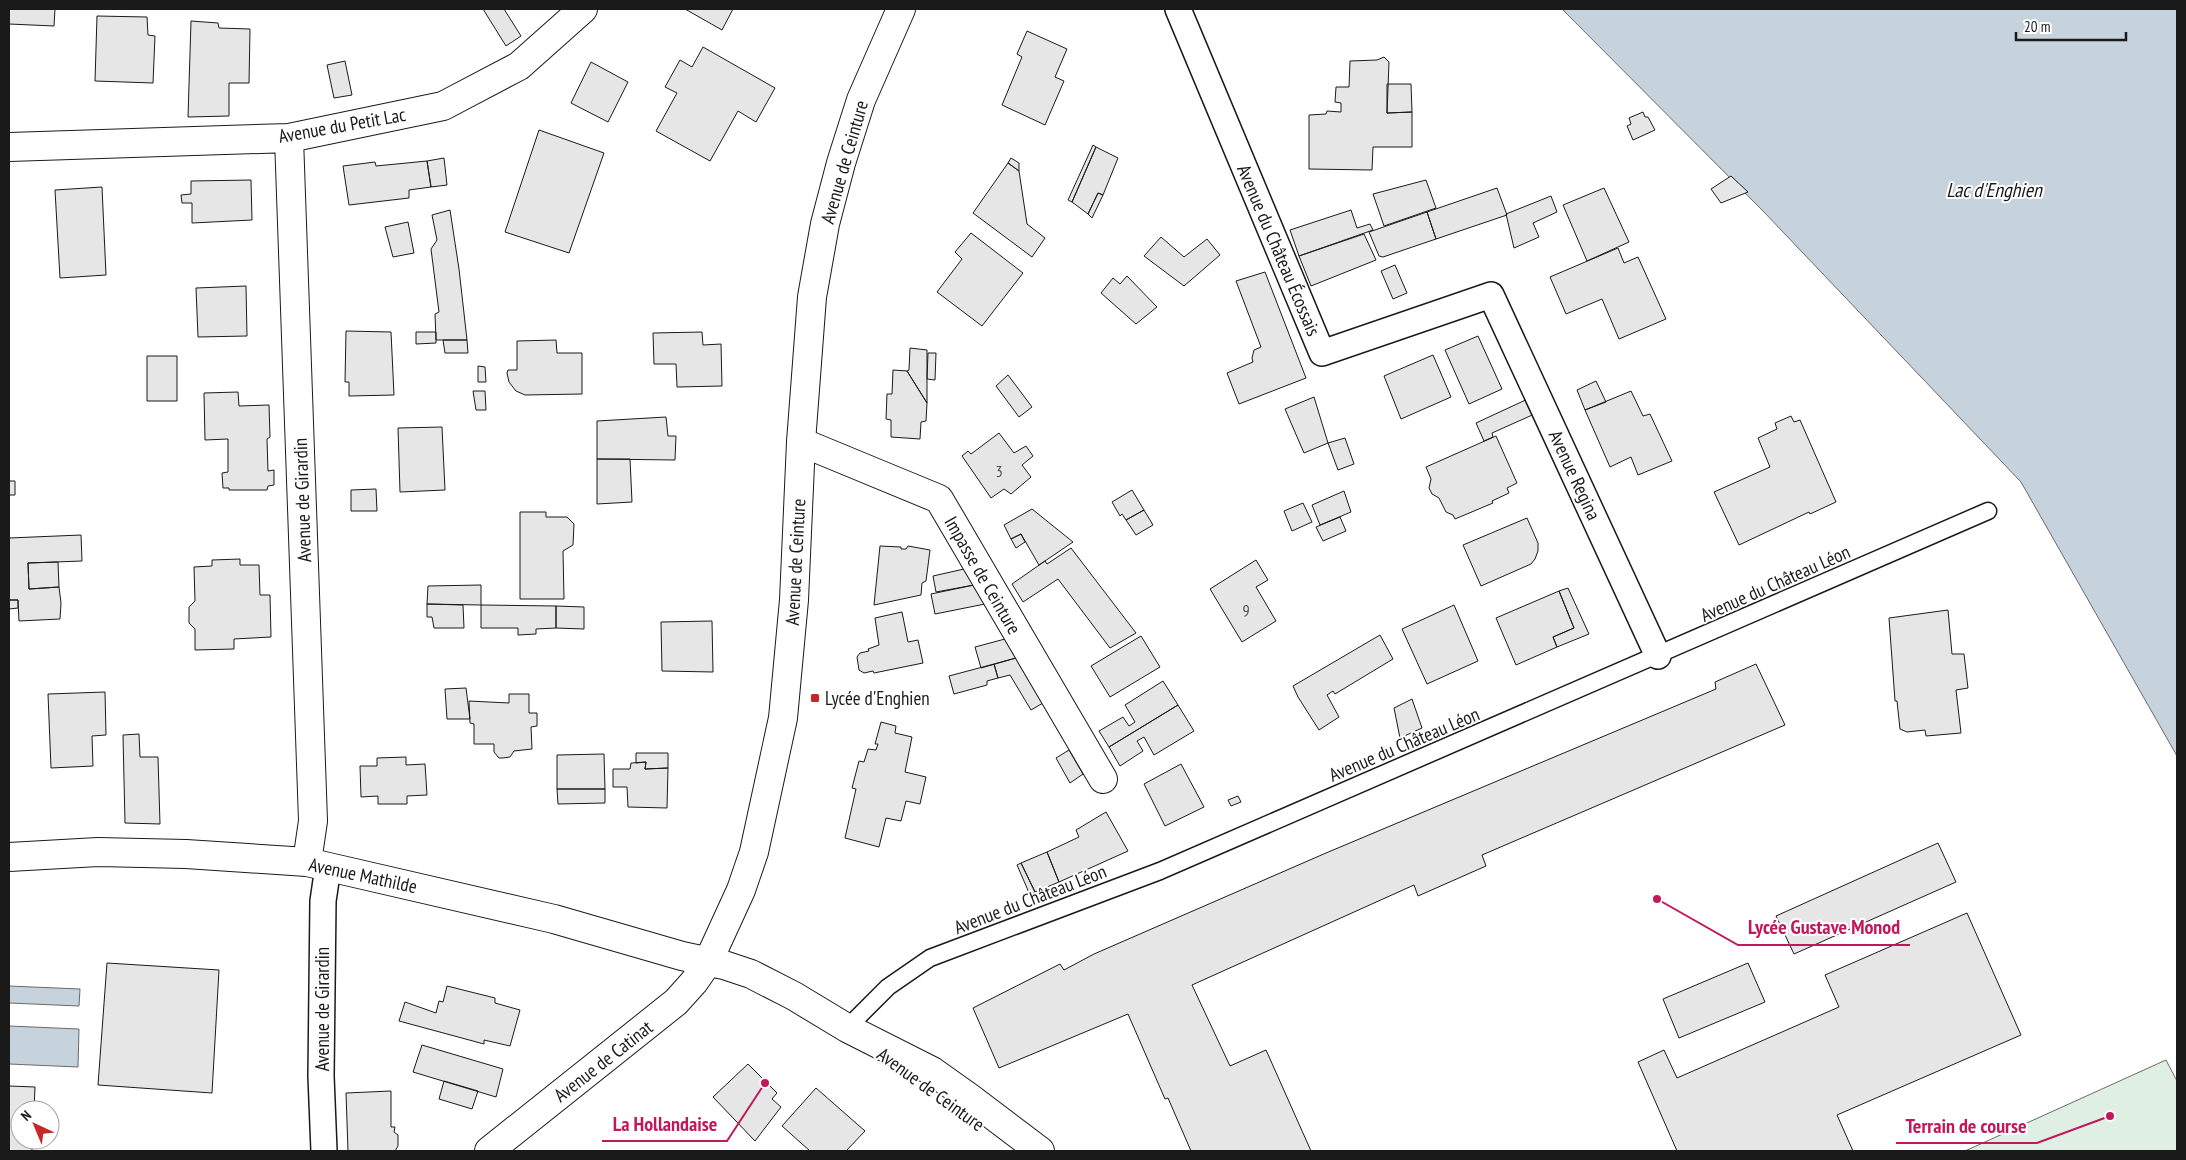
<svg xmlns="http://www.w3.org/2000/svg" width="2186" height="1160" font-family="'PT Sans Narrow',sans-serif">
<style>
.green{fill:#e0efe3;stroke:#6a6a6a}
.water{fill:#c6d2dc;stroke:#6a6a6a}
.building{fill:#e6e6e6;stroke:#1a1a1a}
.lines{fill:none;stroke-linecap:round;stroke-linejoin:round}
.service-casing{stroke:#1a1a1a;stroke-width:19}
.pedestrian-casing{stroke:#1a1a1a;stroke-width:28}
.minor-casing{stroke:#1a1a1a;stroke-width:30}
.tertiary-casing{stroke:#1a1a1a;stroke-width:30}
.service{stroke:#fff;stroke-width:16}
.pedestrian{stroke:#fff;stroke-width:25}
.minor{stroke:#fff;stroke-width:28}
.tertiary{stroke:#fff;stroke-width:28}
.poi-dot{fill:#c62828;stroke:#fff;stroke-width:2}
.labels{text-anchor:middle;stroke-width:4;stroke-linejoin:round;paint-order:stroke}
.number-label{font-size:16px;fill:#4d4d4d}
.street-label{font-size:19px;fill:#1a1a1a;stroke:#fff}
.poi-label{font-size:19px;fill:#1a1a1a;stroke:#fff;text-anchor:start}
.water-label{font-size:20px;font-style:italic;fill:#1a1a1a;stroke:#fff}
.leader{fill:none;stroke:#c2185b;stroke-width:2}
.callout-dot{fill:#c2185b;stroke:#fff;stroke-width:2}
.callout-label{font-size:20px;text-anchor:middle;font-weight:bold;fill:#c2185b;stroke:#fff;stroke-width:4;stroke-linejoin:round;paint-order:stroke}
</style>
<rect width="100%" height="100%" fill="#fff"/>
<path class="green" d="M2166 1060 2177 1081V1151H1965Z"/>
<path class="water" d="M1562 9H2177V756L2021 482 1763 211Z
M9 986 80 989 79 1006 9 1003Z
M9 1026 79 1029 78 1067 9 1064Z"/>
<path class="building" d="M9 9H55L54 26 9 24Z
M483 9H504L521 36 506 46Z
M685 9H733L722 30Z
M97 16 147 17 148 35 155 36 153 83 95 81Z
M191 21 218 23 219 28 250 29 249 83H229V116L188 117Z
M1027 31 1067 49 1055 77 1064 81 1045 125 1002 105 1022 57 1017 54Z
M703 47 775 88 756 122 738 111 710 161 656 131 677 93 665 87 680 60 692 67Z
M1384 57 1389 62 1387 113 1412 112V147H1373L1372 170 1309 169V115L1326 114 1327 111 1341 112V103L1335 102 1336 87H1349L1350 61 1377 60Z
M345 61 352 95 334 98 327 65Z
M591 62 628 82 608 122 571 103Z
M1387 84H1411L1412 112 1387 113Z
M1643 112 1645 117H1648L1655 130 1633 140 1627 126 1631 124 1629 118Z
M539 130 604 153 569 253 505 232Z
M1093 145 1096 147 1072 202 1068 200Z
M1096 147 1118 158 1103 195 1098 193 1088 214 1072 202Z
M444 158 447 185 431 187 427 161Z
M1011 158 1019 163V171L1008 163Z
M427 161 431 187 409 190V198L349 205 343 166 375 162 376 166Z
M1008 163 1019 171 1027 224 1045 238 1032 257 973 213Z
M1731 176 1748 192 1721 203 1711 189Z
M251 180 252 220 192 223V203H182L181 195 191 194V181Z
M1426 180 1436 208 1384 226 1373 194Z
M102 187 106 275 60 278 55 190Z
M1497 188 1507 215 1436 239 1427 212Z
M1604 188 1629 242 1587 261 1563 205Z
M1098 193 1103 195 1092 218 1088 214Z
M1551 196 1557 212 1533 223 1539 237 1514 248 1506 214Z
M450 210 459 269 467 340H436L435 314 439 312 431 249 437 240 432 215Z
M1351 210 1357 228 1370 224 1373 230 1299 256 1290 230Z
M1427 212 1436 239 1383 257 1379 256 1369 232Z
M408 222 414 253 393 257 385 227Z
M971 233 1023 273 982 326 937 292 962 259 955 252Z
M1364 234 1376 260 1311 286 1299 256Z
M1161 237 1184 257 1207 239 1220 255 1184 286 1144 256Z
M1618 248 1624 263 1638 257 1666 319 1619 339 1602 299 1566 314 1550 277Z
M1395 265 1407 293 1393 299 1381 271Z
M1265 272 1306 378 1239 404 1227 373 1253 362 1252 358 1254 350 1261 347 1236 281Z
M1127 276 1157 307 1136 324 1101 293 1113 278 1120 284Z
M246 286 247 336 198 337 196 288Z
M346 331 391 332 394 395 349 396V382H345Z
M416 332H436V343L416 344Z
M702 332 703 345 721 344 722 386 677 387 676 364H654L653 333Z
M1478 336 1502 389 1469 404 1445 350Z
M443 340H467L468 353H445Z
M556 340 557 353H582V394L525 395 516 391 509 382 507 373 508 370H517V341Z
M910 348 927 350V403L907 371 909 370Z
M928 353H936L935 380 927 379Z
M1433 355 1451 397 1401 419 1384 376Z
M147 356H177V401H147Z
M478 366 485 367 486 382H478Z
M893 370 907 371 927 403 926 421 921 422 920 439 891 437V420L886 419 887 394H892Z
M1008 375 1032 407 1019 417 996 386Z
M1596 381 1606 402 1585 410 1577 390Z
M473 391H485L486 410H476Z
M1631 391 1643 416 1650 414 1672 461 1638 475 1631 457 1610 467 1585 410Z
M238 392 239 406 269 405 270 437 267 439 268 471 274 470V485L268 486 267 490H229V488H223L222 473 228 472V439L205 440 204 393Z
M1314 397 1328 443 1304 453 1285 409Z
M1532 397 1539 412 1492 433 1493 437 1484 441 1476 423Z
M1791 416 1794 422 1800 420 1836 502 1810 514 1809 512 1739 545 1714 492 1770 467 1758 438 1777 429 1775 423Z
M666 417 668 436H676L675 460 597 459V421Z
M442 427 445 490 400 492 398 428Z
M999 433 1014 453 1026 446 1033 456 1022 465 1031 477 1011 494 1004 489 991 498 962 456 968 451 971 454Z
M1496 436 1517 483 1507 488 1509 493 1492 501 1493 503 1455 519 1453 515 1446 512 1439 498 1432 494 1429 488 1431 479 1426 467Z
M1345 438 1354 464 1338 470 1328 443Z
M597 459H630L632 502 597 504Z
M9 481H15V495H9Z
M376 489 377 511H351V490Z
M1132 490 1144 510 1126 520 1122 514 1120 516 1112 502Z
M1344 491 1351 512 1320 525 1312 505Z
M1303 503 1312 522 1292 531 1284 511Z
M1032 509 1073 542 1039 565 1021 534 1011 539 1004 525Z
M1144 510 1153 525 1136 535 1126 520Z
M520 512H546V517H567L574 524 573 545 563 551 564 599H520Z
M1340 517 1346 531 1323 541 1316 527Z
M1527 518 1538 543V551L1535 559 1531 564 1481 586 1463 545Z
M1021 534 1025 542 1016 548 1011 539Z
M81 535 82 561 28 563 29 589 59 587 61 603 60 619 19 621 18 600H9V538Z
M880 546 901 547V549H906L908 546 930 550 926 581 922 583 921 595 874 605Z
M1071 548 1136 633 1110 648 1058 579 1023 602 1012 584 1045 561 1047 564Z
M240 559V565H259L260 595H270L271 637 234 639V649L195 650V629L189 623V607L195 601 194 567 212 566V560Z
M1256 560 1268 580 1256 587 1276 621 1242 642 1210 589Z
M58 562 59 587 29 589 28 563Z
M964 569 974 585 936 592 933 576Z
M481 585V605L427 604 428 586Z
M974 585 985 604 935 614 931 594Z
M1568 588 1589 634 1557 647 1553 637 1574 628 1559 591Z
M1559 591 1574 628 1553 637 1557 647 1516 665 1496 618Z
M9 600H18V608L9 609Z
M427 604 463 605 464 628H434L432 617H427Z
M481 605 556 606V628L536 629V634L518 635V628H481Z
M1454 605 1478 661 1427 684 1402 629Z
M556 606 584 607V629L556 628Z
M1948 610 1952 654H1964L1968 688 1956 690 1961 733 1926 736 1925 730 1907 732 1900 729 1897 701H1895L1889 618Z
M902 612 908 642 918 640 923 663 874 673 873 671 864 673 859 670 857 657 860 653 869 651 868 649 879 645 875 618Z
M712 621 713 672 662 671 661 622Z
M1380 635 1393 659 1335 694 1333 691 1327 695 1339 717 1319 730 1298 697 1293 686Z
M1141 636 1160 667 1110 697 1091 666Z
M1005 639 1016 658 981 668 975 647Z
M1016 658 1043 703 1031 710 1010 675 998 678 994 664Z
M994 664 998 678 987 681V685L954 694 949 676Z
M1756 664 1785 725 1482 855 1486 866 1418 896 1414 885 1192 985 1230 1066 1266 1050 1311 1151H1191L1168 1098 1165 1099 1128 1014 999 1068 973 1008 1060 964 1064 970 1094 954 1326 853 1716 689 1715 682Z
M1163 681 1178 705 1109 747 1099 731 1123 717 1129 726 1135 722 1125 705Z
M466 688 470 719H447L445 689Z
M105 692 106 735 92 736 93 766 51 768 48 694Z
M509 694H529V713H537V726L531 727 532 749 514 751 510 757 503 758H499L494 752V744H474V724L470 723 469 701 509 703Z
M1412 699 1422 728 1400 738 1394 708Z
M1178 705 1194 731 1154 755 1144 737 1137 741 1143 751 1120 766 1109 747Z
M881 722 896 726 895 733 912 737 905 772 926 777 920 804 906 801 901 821 886 818 879 847 845 838 856 789 852 788 859 761 864 762 868 749 876 750 878 744H875Z
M139 734 140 757H158L160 824 125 823 123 735Z
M1069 750 1083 774 1070 783 1056 758Z
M636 753H668V768L645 769 646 762 636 763Z
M604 754 605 789H557V755Z
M406 757V765L425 764 427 795 407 796V804H378V796L361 797 360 766H377V758Z
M646 762 645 769 668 768 667 808 628 807 627 787H613V769H630L631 763Z
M1181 764 1204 807 1165 826 1144 784Z
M557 789H605V803L558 804Z
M1238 796 1241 802 1231 806 1228 800Z
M1106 812 1128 851 1059 882 1047 852 1079 837 1076 830Z
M1938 843 1956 882 1794 954 1776 916Z
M1047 852 1059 882 1035 892 1021 863Z
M1021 863 1035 892 1030 895 1017 865Z
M1967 913 2021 1035 1837 1115 1853 1151H1677L1638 1062 1664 1050 1677 1078 1839 1007 1825 975Z
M107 963 219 970 212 1093 98 1085Z
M1748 963 1765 1002 1679 1038 1663 999Z
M447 986 495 998V1003L520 1010 510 1046 484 1040V1044L399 1021 405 1002 436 1013 439 1001 443 1002Z
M422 1045 503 1069 496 1097 413 1072Z
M748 1064 777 1093 772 1099 781 1107 755 1141 713 1097Z
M444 1081 478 1091 472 1109 439 1099Z
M9 1086 35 1087 34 1110H20V1140H32V1151H9Z
M816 1088 865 1131 846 1151H810L782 1126Z
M391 1091V1127H395L394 1132 398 1135V1146L395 1151H348L346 1093Z"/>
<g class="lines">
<g class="service-casing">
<path id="service" d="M847 1028 888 987 930 958 1160 871 1988 511"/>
</g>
<g class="pedestrian-casing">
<path id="pedestrian" d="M1178 9 1322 353 1491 295 1658 656
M324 1151 321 1076 323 901 328 867"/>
</g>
<g class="minor-casing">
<path id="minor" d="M289 138 313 821 307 862
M9 147 289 138 443 106 519 66 583 9
M801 442 939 499 1103 779
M489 1151 676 1002 694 982 708 962"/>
</g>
<g class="tertiary-casing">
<path id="tertiary" d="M9 857 98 852 186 854 307 862 554 919 682 956 724 965 751 974 794 996 847 1028 932 1071 970 1098 1040 1151
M708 962 741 890 754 852 783 718 794 600 801 442 812 297 825 224 841 163 861 100 901 9"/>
</g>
<use href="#service" class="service"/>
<use href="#pedestrian" class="pedestrian"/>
<use href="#minor" class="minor"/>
<use href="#tertiary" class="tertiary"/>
</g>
<rect class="poi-dot" x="810" y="693" width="10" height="10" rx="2.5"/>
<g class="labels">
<g class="number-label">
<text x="999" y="477">3</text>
<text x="1246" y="616">9</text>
</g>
<g class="street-label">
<text transform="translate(342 125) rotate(-10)" y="7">Avenue du Petit Lac</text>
<text transform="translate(844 162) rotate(-74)" y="7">Avenue de Ceinture</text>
<text transform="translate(1279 250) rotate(67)" y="7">Avenue du Château Écossais</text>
<text transform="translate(1575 475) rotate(65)" y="7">Avenue Regina</text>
<text transform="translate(302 500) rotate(-92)" y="7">Avenue de Girardin</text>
<text transform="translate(795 562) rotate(-87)" y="7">Avenue de Ceinture</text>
<text transform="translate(983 575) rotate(60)" y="7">Impasse de Ceinture</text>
<text transform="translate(1775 583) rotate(-24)" y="7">Avenue du Château Léon</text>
<text transform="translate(1404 744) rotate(-23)" y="7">Avenue du Château Léon</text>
<text transform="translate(363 875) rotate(12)" y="7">Avenue Mathilde</text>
<text transform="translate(1030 899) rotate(-21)" y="7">Avenue du Château Léon</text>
<text transform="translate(322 1009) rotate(-90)" y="7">Avenue de Girardin</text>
<text transform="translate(603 1061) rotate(-38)" y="7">Avenue de Catinat</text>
<text transform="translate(931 1089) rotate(36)" y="7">Avenue de Ceinture</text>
</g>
<g class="poi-label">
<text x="825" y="705">Lycée d'Enghien</text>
</g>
<g class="water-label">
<text x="1994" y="197">Lac d'Enghien</text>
</g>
</g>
<path class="leader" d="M1657 899L1738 945H1910M765 1083L727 1141H602M2110 1116L2037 1143H1896"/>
<g class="callout-dot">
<circle cx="1657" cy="899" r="5"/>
<circle cx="765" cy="1083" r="5"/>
<circle cx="2110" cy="1116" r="5"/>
</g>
<g class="callout-label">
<text x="1824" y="934">Lycée Gustave Monod</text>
<text x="665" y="1131">La Hollandaise</text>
<text x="1966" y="1133">Terrain de course</text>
</g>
<rect width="2186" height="1160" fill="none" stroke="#1a1a1a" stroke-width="20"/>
<g transform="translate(35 1125) rotate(316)"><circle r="24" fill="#ffffff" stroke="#a3a3a3"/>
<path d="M0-4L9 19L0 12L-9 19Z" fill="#c62828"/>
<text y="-8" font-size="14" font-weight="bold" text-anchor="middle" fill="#1a1a1a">N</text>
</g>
<path d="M2016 32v8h110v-8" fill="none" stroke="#1a1a1a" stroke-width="2.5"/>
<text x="2024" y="32" font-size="15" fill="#1a1a1a" stroke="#ffffff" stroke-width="4" paint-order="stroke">20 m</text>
</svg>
